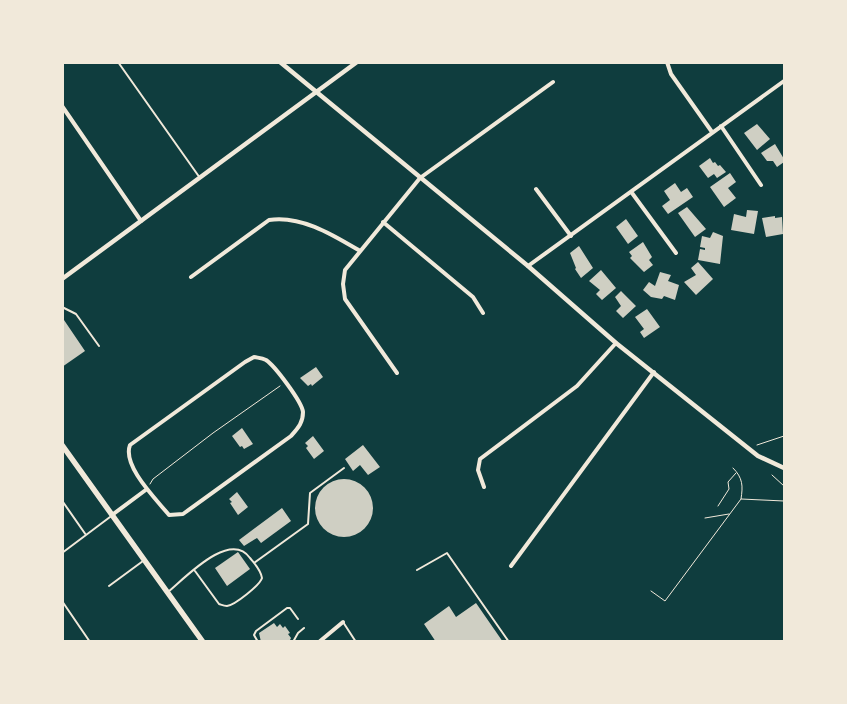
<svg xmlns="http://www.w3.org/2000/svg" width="847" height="704" font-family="'Source Serif 4',serif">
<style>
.building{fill:#cfcfc3}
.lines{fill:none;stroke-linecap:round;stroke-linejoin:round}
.path{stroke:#f1e9da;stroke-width:1}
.service{stroke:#f1e9da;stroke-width:2}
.minor{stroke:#f1e9da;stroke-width:4}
.tertiary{stroke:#f1e9da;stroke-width:4.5}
.primary{stroke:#f1e9da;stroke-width:5.5}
</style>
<rect width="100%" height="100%" fill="#0f3d3e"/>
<path class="building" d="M757 124 770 139 757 150 744 133Z
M775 144 784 159V162L777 167 773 161H767L761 153Z
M710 158 713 163 715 162 718 166 720 165 726 172 717 178 714 174 708 178 699 166Z
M730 173 736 182 728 188 736 198 724 207 710 187Z
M675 183 681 192 687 188 693 197 668 214 662 206 670 200 664 191Z
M687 207 706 229 695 237 678 213Z
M747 210 758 211 754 234 731 230 734 214 746 217Z
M775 216V218L782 217 783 234 766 237 762 218Z
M626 219 638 236 628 244 616 227Z
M713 232 723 236 720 264 698 260 700 249 705 250V248L700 247 702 236 710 238Z
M643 242 652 257 649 260 653 265 644 272 630 258 632 256 629 252Z
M579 246 593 268 581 278 575 269 576 268 570 253Z
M698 262 713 279 696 295 684 282 696 275 691 268Z
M601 270 616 288 602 300 596 294 600 290 589 281Z
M660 272 671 275 668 281 679 285 675 300 664 296 662 299 651 297 643 290 649 282 655 286Z
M621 291 636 306 623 318 616 311 621 306 615 297Z
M647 309 660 327 644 338 640 332 644 329 635 317Z
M64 320 85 351 62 367V321Z
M316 367 323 377 312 386 311 384 308 386 300 378Z
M242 428 253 444 244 449 242 446 240 447 232 436Z
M313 436 324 451 314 459 306 448 308 446 305 443Z
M363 445 380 467 368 475 360 465 353 471 345 459Z
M315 508a29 29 0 1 1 58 0a29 29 0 1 1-58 0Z
M237 492 248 507 238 515 230 503 232 502 229 499Z
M282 508 291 521 261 543 257 538 244 546 239 540Z
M238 552 250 569 227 586 215 568Z
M476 603 503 642H436L424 624 449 606 456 617Z
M274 623 277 627 280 624 283 628 285 626 290 633 288 634 291 638 289 642H261L259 633Z"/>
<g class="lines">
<path class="path" d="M757 445 784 436
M733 468C743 478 743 486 741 499L784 501
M772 475 784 486
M150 484 153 479 213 433 280 386
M718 506 729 489 728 482 736 473
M705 518 729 514
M651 591 665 601 741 499"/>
<path class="service" d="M118 62 200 178
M62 307 76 314 99 346
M63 502 86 535
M62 553 110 517
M254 563 308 524 310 493 344 468
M417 570 447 553 509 642
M109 586 143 561
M168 592C186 577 230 530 250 558 255 564 261 570 262 578 260 585 235 605 227 606 224 606 222 605 219 604L195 571
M62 601 90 642
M343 622 356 642
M111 642H114
M258 642 254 635 256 631 287 608H290L298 619
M293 642 298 633 304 628"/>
<path class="minor" d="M667 62 671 74 712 132
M62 106 141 221
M721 126 761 185
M536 189 571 236
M632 193 676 253
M383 222 473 297 483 313
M528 266 784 81
M191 277 269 220C301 215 333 235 360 251
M254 357C259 358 262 358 266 360 275 366 302 402 303 412 303 423 298 428 291 436L183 514 169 515C156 499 122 466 130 445L245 362Z
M397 373 345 299 343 284 345 270 420 178 553 82
M484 487 478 470 480 459 577 386 616 343
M112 515 147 489
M511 566 654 372
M319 642 343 622"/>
<path class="tertiary" d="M280 62 528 266 616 343 758 456 784 468
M62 279 357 62"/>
<path class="primary" d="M62 445 203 642"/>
</g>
<rect width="847" height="704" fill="none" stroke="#f1e9da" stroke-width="128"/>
</svg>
